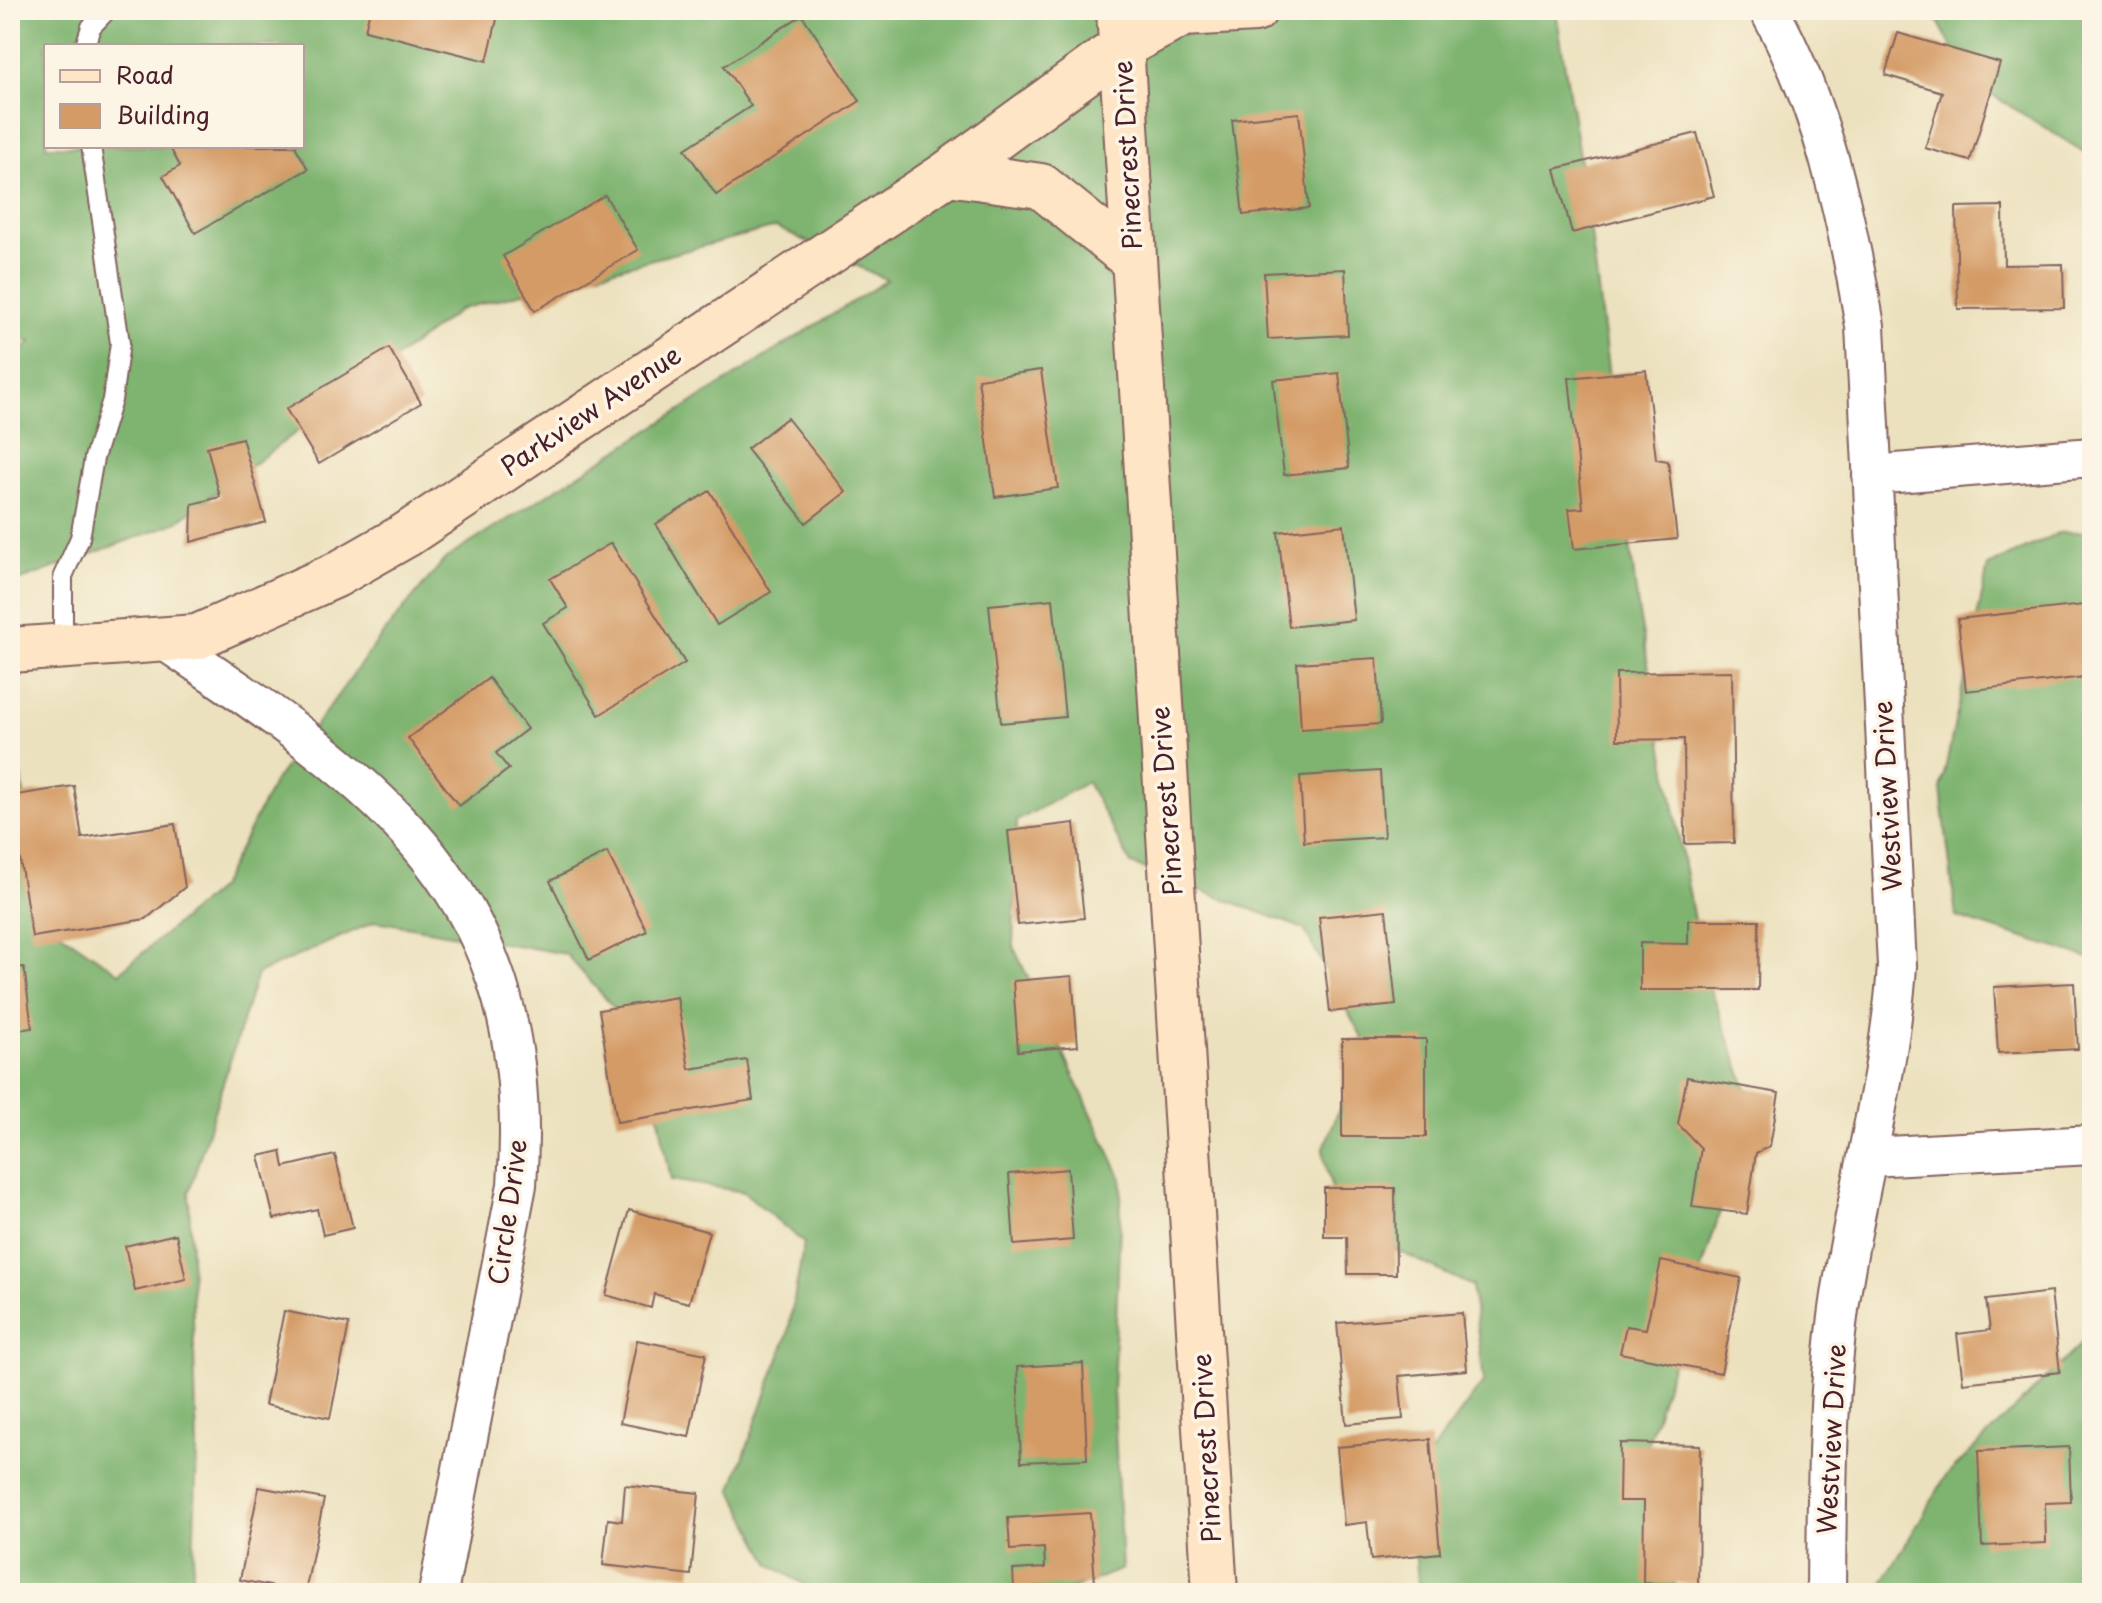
<svg xmlns="http://www.w3.org/2000/svg" width="2102" height="1603" font-family="'Playpen Sans',sans-serif">
<style>
.forest{fill:#7eb370;stroke:#64694e;stroke-width:2;fill-rule:evenodd}
.building{fill:#d49b66}
.lines{fill:none;stroke-linecap:round;stroke-linejoin:round}
.lane-casing{stroke:#83635e;stroke-width:22}
.street-casing{stroke:#83635e;stroke-width:42}
.secondary-casing{stroke:#83635e;stroke-width:48}
.lane{stroke:#fff;stroke-width:18}
.street{stroke:#fff;stroke-width:38}
.secondary{stroke:#fee5c5;stroke-width:44}
.labels{text-anchor:middle;stroke-width:7;stroke-linejoin:round;paint-order:stroke}
.street-label{font-size:26px;fill:#4a1f2b;stroke:#fcf5e5}
</style>
<rect width="100%" height="100%" fill="#fcf5e5"/>
<filter id="ink" filterUnits="userSpaceOnUse"><feTurbulence type="fractalNoise" baseFrequency=".0125" numOctaves="2"/><feDisplacementMap in="SourceGraphic" scale="16" xChannelSelector="R" yChannelSelector="G"/><feConvolveMatrix kernelMatrix="1 2 1 2 8 2 1 2 1" color-interpolation-filters="sRGB"/></filter>
<filter id="wash" filterUnits="userSpaceOnUse"><feTurbulence type="fractalNoise" baseFrequency=".006" numOctaves="4" result="noise"/><feDisplacementMap in="SourceGraphic" scale="32" xChannelSelector="R" yChannelSelector="G"/><feGaussianBlur stdDeviation="1.8" result="paint"/><feColorMatrix in="noise" values="0 0 0 0 0 0 0 0 0 0 0 0 0 0 0 0 0 1.4 0 .05"/><feComposite in="paint" operator="in"/></filter>
<g filter="url(#wash)">
<rect width="100%" height="100%" fill="#ece1be"/>
<path class="forest" d="M10 10H1556L1590 226 1638 608 1702 965 1753 1106 1646 1449 1677 1593H1419L1409 1482 1484 1381 1472 1286 1339 1223 1323 1150 1365 1043 1304 929 1131 864 1087 782 1017 821 1013 946 1122 1179 1113 1390 1122 1569 1062 1593H819L771 1565 732 1489 788 1333 804 1243 744 1192 671 1180 656 1102 615 1009 566 954 376 921 257 974 189 1192 197 1447 192 1593H10V770L21 772 41 919 119 973 220 887 274 782 379 639 445 559 887 280 776 227 461 309 175 523 10 584V356L31 342 10 336ZM46 46H302V146H46Z
M1932 10H2092V157L1970 81Z
M2092 531V959L1956 917 1941 789 1988 566 2059 533Z
M2092 1333V1593H1877L1946 1476Z"/>
<g id="blocks">
<path class="building" d="M370 10H495L499 11 487 61 365 30Z
M802 15 860 101 716 195 685 149 751 106 724 66Z
M1898 33 2000 63 1970 161 1925 148 1942 92 1885 75Z
M1299 113 1309 208 1243 215 1232 120Z
M1697 133 1714 196 1572 233 1555 169Z
M169 146H295L308 169 195 233 163 176 180 166Z
M605 195 638 250 535 311 503 256Z
M2003 206 2004 265 2063 264 2064 308 1958 309 1956 207Z
M1345 269 1348 335 1268 339 1264 273Z
M389 348 421 403 319 464 286 409Z
M1041 370 1058 488 995 497 978 379Z
M1646 370 1656 459 1668 461 1677 539 1574 549 1569 509 1583 508 1569 378Z
M1339 373 1349 468 1284 475 1273 380Z
M787 418 846 492 806 523 747 449Z
M242 438 266 522 191 542 192 504 220 497 207 447Z
M710 491 771 592 717 625 656 524Z
M1344 525 1354 620 1289 627 1278 532Z
M611 543 685 663 599 715 543 623 568 608 550 579Z
M1053 599 1065 717 1001 723 989 605Z
M2092 604V676L1966 691 1958 619Z
M1377 658 1381 724 1301 729 1297 663Z
M1732 671 1734 843 1685 844 1684 739 1617 740 1616 673Z
M489 678 527 729 496 753 509 769 459 806 408 738Z
M1380 771 1384 837 1304 842 1300 776Z
M74 786 82 838 175 824 185 887 146 919 32 937 10 796Z
M1074 823 1084 918 1018 925 1008 831Z
M607 852 647 931 589 960 550 881Z
M1386 910 1396 1005 1330 1012 1319 917Z
M1688 920H1759L1758 990H1640V943L1688 944Z
M24 967 32 1028 10 1031V968Z
M1072 976 1078 1046 1018 1051 1013 981Z
M2074 983 2078 1049 1998 1053 1994 987Z
M677 997 689 1069 747 1060 753 1100 617 1122 599 1010Z
M1342 1039H1426V1137H1342Z
M1687 1077 1779 1093 1770 1146 1756 1153 1747 1214 1692 1207 1701 1148 1678 1124Z
M281 1151 284 1167 335 1155 353 1228 323 1235 317 1209 274 1219 259 1156Z
M1068 1169 1073 1240 1014 1245 1009 1174Z
M1324 1188H1395L1396 1274H1348L1347 1237H1324Z
M629 1210 709 1232 689 1303 654 1294 651 1308 606 1295Z
M176 1234 186 1279 135 1291 125 1246Z
M1661 1261 1741 1278 1721 1373 1620 1353 1626 1326 1646 1329Z
M2051 1292 2060 1372 1963 1383 1957 1334 1990 1330 1986 1300Z
M284 1311 349 1324 330 1418 265 1405Z
M1462 1313 1467 1370 1399 1376 1403 1419 1346 1424 1337 1323Z
M637 1340 706 1354 689 1437 620 1423Z
M1083 1363 1087 1459 1021 1462 1017 1367Z
M1430 1439 1440 1553 1371 1560 1367 1522 1344 1525 1337 1447Z
M1620 1443 1700 1445 1698 1584 1643 1583 1644 1501H1619Z
M2069 1447 2071 1502 2045 1503 2046 1543 1982 1546 1978 1451Z
M625 1485 699 1493 691 1575 603 1565 608 1519 622 1521Z
M259 1487 324 1499 305 1593 240 1580Z
M1090 1513 1095 1584 1014 1588 1013 1570 1045 1568 1044 1548 1010 1550 1008 1518Z"/>
</g>
</g>
<g filter="url(#ink)">
<use href="#blocks" fill-opacity="0" stroke="#83635e" stroke-width="2"/>
<g class="lines">
<g class="lane-casing">
<path id="lane" d="M85 46 91 27 107 10
M63 647V576L80 538 94 458 112 400 120 343 91 146"/>
</g>
<g class="street-casing">
<path id="street" d="M1769 10C1823 106 1847 219 1865 326L1897 966C1890 1070 1862 1169 1845 1271 1826 1377 1827 1486 1826 1593
M1872 475 2092 457
M162 639C381 786 539 893 517 1185L438 1593
M1870 1157 2092 1145"/>
</g>
<g class="secondary-casing">
<path id="secondary" d="M1119 10 1215 1593
M948 173 1041 186 1134 261
M10 650 197 637 336 575 406 535 948 173 1121 47 1183 14 1255 10"/>
</g>
<use href="#lane" class="lane"/>
<use href="#street" class="street"/>
<use href="#secondary" class="secondary"/>
</g>
</g>
<g class="labels">
<g class="street-label">
<text transform="translate(1128 155) rotate(-93)" y="9">Pinecrest Drive</text>
<text transform="translate(591 411) rotate(-34)" y="9">Parkview Avenue</text>
<text transform="translate(1888 796) rotate(-93)" y="9">Westview Drive</text>
<text transform="translate(1167 801) rotate(-94)" y="9">Pinecrest Drive</text>
<text transform="translate(508 1212) rotate(-82)" y="9">Circle Drive</text>
<text transform="translate(1832 1439) rotate(-87)" y="9">Westview Drive</text>
<text transform="translate(1207 1448) rotate(-93)" y="9">Pinecrest Drive</text>
</g>
</g>
<rect width="2102" height="1603" fill="none" stroke="#fcf5e5" stroke-width="40"/>
<rect x="44" y="44" width="260" height="104" fill="#fcf5e5" stroke="#b59f9b" stroke-width="2"/>
<rect x="60" y="70" width="40" height="12" fill="#fee5c5" stroke="#b59f9b" stroke-width="2"/>
<text x="116" y="84" font-size="24" fill="#4a1f2b">Road</text>
<rect x="60" y="104" width="40" height="24" fill="#d49b66" stroke="#b59f9b" stroke-width="2"/>
<text x="116" y="124" font-size="24" fill="#4a1f2b">Building</text>
</svg>
